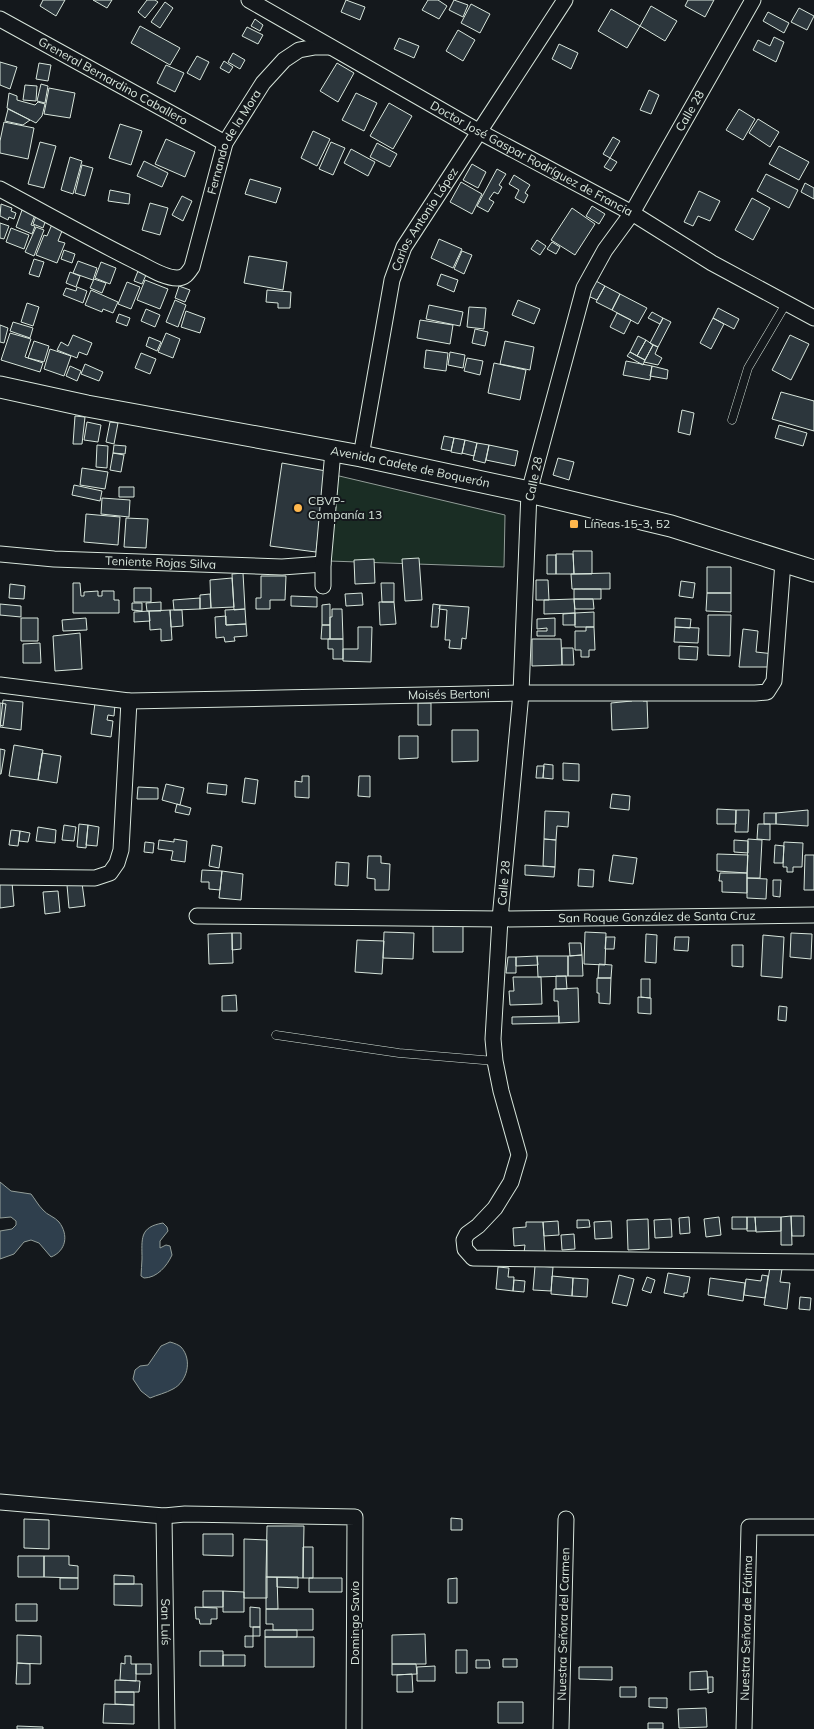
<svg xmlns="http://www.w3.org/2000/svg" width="814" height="1729" font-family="Mulish,sans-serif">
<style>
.green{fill:#1a2d24;stroke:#939e99}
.water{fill:#2f3f4d;stroke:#939e99}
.building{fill:#2c363c;stroke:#d8e6dc}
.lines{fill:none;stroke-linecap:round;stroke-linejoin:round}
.lane-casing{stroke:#d8e6dc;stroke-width:9}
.street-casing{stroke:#d8e6dc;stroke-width:17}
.secondary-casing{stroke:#d8e6dc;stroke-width:23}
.lane{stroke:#14181c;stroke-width:8}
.street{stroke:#14181c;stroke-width:15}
.secondary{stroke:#14181c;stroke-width:21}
.poi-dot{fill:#ffb74d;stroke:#14181c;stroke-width:2}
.labels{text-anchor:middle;stroke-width:4;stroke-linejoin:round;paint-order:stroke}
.street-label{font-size:12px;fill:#d8e6dc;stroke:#14181c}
.poi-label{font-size:12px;fill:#d8e6dc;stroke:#14181c;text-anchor:start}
</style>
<rect width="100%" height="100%" fill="#14181c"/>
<path class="green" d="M335 475 505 515 504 567 329 561Z"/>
<path class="water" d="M0 1182 11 1191 31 1194C35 1199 38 1205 43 1210 47 1215 55 1217 59 1222 69 1235 66 1251 51 1257L39 1243 31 1240 24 1242 14 1254 0 1259V1231L12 1229 16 1225V1221L11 1217 0 1218Z
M163 1223 167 1227 168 1231 160 1241V1248L166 1245 170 1246 172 1255C167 1266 157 1278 144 1278L141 1276C141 1270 142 1265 142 1259 142 1239 139 1227 163 1223Z
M170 1342C174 1343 179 1345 181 1347 193 1360 187 1382 173 1389 166 1393 157 1395 150 1398L141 1391 133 1379 135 1370 140 1366 148 1365 161 1346Z"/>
<path class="building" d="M43 0H65L56 16 40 6Z
M93 0H112L107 8Z
M147 0H155L158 2 145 18 138 12Z
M346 0 365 7 360 20 341 12Z
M428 0H438L447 6 439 19 422 10Z
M454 0 468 5 463 17 449 10Z
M688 0H714L705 17 685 6Z
M165 2 173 8 160 28 151 22Z
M471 4 490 14 480 33 461 23Z
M651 6 677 21 665 41 640 26Z
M799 8 814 16 807 30 791 22Z
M611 9 640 26 627 48 598 31Z
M768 12 789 23 784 33 763 21Z
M255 19 263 25 260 31 251 26Z
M140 26 180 48 170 65 131 43Z
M247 27 263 35 258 44 242 36Z
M458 30 475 40 463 61 446 51Z
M774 37 784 42 776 62 753 50 758 40 770 46Z
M399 38 419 46 414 58 394 49Z
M559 44 578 53 571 69 552 59Z
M233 53 245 60 240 69 228 62Z
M197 56 209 62 200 80 187 73Z
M224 61 233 67 229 73 220 68Z
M0 62 17 67 10 89 0 85Z
M39 63 51 65 48 81 36 79Z
M337 63 354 73 338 102 320 91Z
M166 65 184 73 175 92 157 83Z
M41 84 48 86 45 103 37 101Z
M25 85 37 86 36 101 23 100Z
M49 88 75 93 70 118 44 114Z
M649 90 659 95 651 114 640 110Z
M9 93 17 96V100L35 105 38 102 45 104 42 116 36 123 7 108Z
M356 93 377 103 364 131 342 120Z
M389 103 412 116 393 149 370 136Z
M8 109 30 120 23 125 5 121Z
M739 109 755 119 743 140 726 130Z
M758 119 779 132 770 147 749 133Z
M4 122 34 128 28 159 0 153V141Z
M120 124 142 131 131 165 109 158Z
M313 131 330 139 317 166 301 158Z
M613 137 620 141 610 158 603 154Z
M166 139 195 152 185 177 155 164Z
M40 142 56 146 44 188 28 184Z
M331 142 345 148 333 175 319 169Z
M377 143 397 154 390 167 370 157Z
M779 146 809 162 799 180 769 164Z
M351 149 375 162 368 176 344 163Z
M70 157 82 161 73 194 61 190Z
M610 158 617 162 611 171 604 167Z
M144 161 168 173 162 187 137 176Z
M472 164 486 172 478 188 463 180Z
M82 165 93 168 85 196 75 193Z
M497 169 506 174 499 185 502 187 498 194 494 192 489 199 494 202 488 212 477 206Z
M766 174 798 190 789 208 757 191Z
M514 175 530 185 525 193 528 195 524 203 515 198 519 190 509 184Z
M250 179 281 188 276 203 245 194Z
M461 182 482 194 472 214 450 202Z
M805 183 814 188V199L801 192Z
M110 190 130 194 129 204 108 201Z
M699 191 720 201 710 221 698 216 693 226 684 222Z
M182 196 192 201 183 221 172 215Z
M752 198 770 208 753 240 735 230Z
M150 203 168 208 160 235 142 230Z
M1 204 12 208 11 211 16 213 14 219 9 217 8 220 0 216Z
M592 206 605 214 599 224 586 216Z
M572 208 595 224 575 255 551 240Z
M22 210 35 215 31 225 35 226 32 234 16 227Z
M37 213 47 217 43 228 33 224Z
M53 222 64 226 58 241 65 243 57 263 36 255 44 235 47 236Z
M0 223 9 226 4 239 0 238Z
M36 227 44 230 34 256 25 252Z
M11 228 29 235 24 249 6 242Z
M439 239 462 249 453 268 431 258Z
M537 240 546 246 540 255 531 249Z
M552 242 560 247 556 254 547 249Z
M64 250 75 254 72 263 61 259Z
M462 251 472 255 464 274 454 269Z
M249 256 287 262 283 290 244 283Z
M34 259 44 262 39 277 29 274Z
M78 261 97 268 93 280 73 273Z
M101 262 116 268 110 284 95 278Z
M138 271 146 275 142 284 134 281Z
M70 272 80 276 76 287 66 283Z
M441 274 458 280 454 292 437 285Z
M94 279 106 283 102 293 90 288Z
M145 280 168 289 160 309 137 300Z
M596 281 605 286 597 300 588 296Z
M127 282 140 287 131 309 118 304Z
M179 286 190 290 185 302 175 298Z
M605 286 620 294 612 310 596 302Z
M77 287 87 291 83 303 63 295 66 288 76 291Z
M91 290 118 302 113 313 103 309 102 312 85 305Z
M267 290 291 292 290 308H278V303L266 302Z
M620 294 647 308 638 324 612 310Z
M175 300 186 305 178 327 166 322Z
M518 300 540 309 534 324 512 315Z
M27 303 39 307 33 326 21 322Z
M429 305 463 312 460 326 426 319Z
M469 307 486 308 484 329 467 327Z
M718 308 739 319 734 329 713 318Z
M146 309 160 315 155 327 141 321Z
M186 311 205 318 200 333 181 327Z
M652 312 663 318 660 324 648 318Z
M617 313 631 320 624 334 610 327Z
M119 314 130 318 127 326 116 322Z
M663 318 671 322 658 347 650 343Z
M713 318 724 324 711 349 700 343Z
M420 320 453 325 450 344 417 338Z
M13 322 33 328 30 338 10 331Z
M0 325 8 328 4 343 0 342Z
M475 329 488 332 485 346 472 343Z
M10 333 31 339 25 357 43 363 40 372 1 360Z
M166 333 180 339 173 358 158 352Z
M73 335 92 343 87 355 79 352 77 358 57 350 61 342 68 346Z
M790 335 809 344 791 380 772 370Z
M638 336 646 340 637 356 630 352Z
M149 337 161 342 157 351 146 346Z
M646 340 653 345 645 360 637 356Z
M34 341 49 346 44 362 28 358Z
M505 341 534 347 530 370 500 364Z
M653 345 658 347 655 354 662 358 658 365 644 362Z
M50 349 71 356 64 376 44 369Z
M426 350 448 353 446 371 424 368Z
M450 352 465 355 463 368 448 365Z
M630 352 645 360 643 365 627 356Z
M141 353 156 359 150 374 135 368Z
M467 358 483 361 480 375 464 371Z
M626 361 652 366 650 380 623 375Z
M494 363 526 370 520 400 488 393Z
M85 364 103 372 99 381 81 374Z
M70 366 81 371 77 381 66 376Z
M652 366 668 370 667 379 650 376Z
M781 392 814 401V431L772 419Z
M682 410 694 413 690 435 678 432Z
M75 416 85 417 82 444H73Z
M87 422 101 425 98 442 84 440Z
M110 422 118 423 114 444 106 442Z
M779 425 807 433 803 446 775 438Z
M444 436 454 438 451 451 441 449Z
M454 438 465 440 462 454 451 452Z
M465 440 477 443 474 456 462 453Z
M477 443 489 445 485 463 473 460Z
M97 445 108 446 107 468 96 467Z
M114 445 126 446 125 454 113 453Z
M489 445 518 451 515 466 486 460Z
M113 453 124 455 121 472 110 470Z
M558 458 574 462 569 480 553 475Z
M282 463 326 471 316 552 270 546Z
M82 468 108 472 105 489 80 485Z
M74 485 102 491 100 501 72 495Z
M119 487H134V497H119Z
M102 498 130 500 129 517 101 514Z
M86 514 120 517 118 545 84 542Z
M126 518 148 519 146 548 124 547Z
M573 551H592V574H574Z
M556 554H573L574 574H556Z
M547 555H556V574H547Z
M419 558 422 600 405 601 402 559Z
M374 559 375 583 355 584 354 560Z
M707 567H731V593H707Z
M243 573 245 609 234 610 232 574Z
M610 573V589H572L571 574Z
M261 576H286L285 600H270V609H256V598H261Z
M232 578 234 607 211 608 210 580Z
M536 580H548L549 600H536Z
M681 581 695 583 693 598 679 596Z
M73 583H80L81 596H84V592L98 591V596H102V591H114V600H119V613H73Z
M381 583H394V602H382Z
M10 584 25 586 24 599 9 598Z
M134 588H151V602H134Z
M574 589H601V599H574Z
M362 593 363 605 346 606 345 594Z
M707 593H731V612L706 611Z
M210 594 211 608 200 609V595Z
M291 596 317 597V607L291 606Z
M200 598V609L174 610 173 600Z
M574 599 575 613 544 614V600Z
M574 599H593L594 609H575Z
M161 602V611H147L146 603Z
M379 602H394L396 624 380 625Z
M132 603H142V611L132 610Z
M0 604 21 606V617L0 615Z
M330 604V625H322V605Z
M433 604 440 605 438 627H431Z
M440 605 469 607 466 639 462 638 461 649 449 648 450 640H445L447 610 439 609Z
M245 609 246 624 226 625 225 610Z
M332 609H342L343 639H330V617H332Z
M170 610 172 640 161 641V629L150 630 149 611Z
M170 610H182L183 626 171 627Z
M149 611 150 621 134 622V612Z
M594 612V627H575V613Z
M575 613V625H563V614Z
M708 615H731L730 656 708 655Z
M226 616V625L246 624 247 636 234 637 235 641 225 642 224 637 216 638 215 617Z
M21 618H38V641H21Z
M86 618 87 630 63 631 62 620Z
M555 618V636H537V631H547V628L537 629V619Z
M675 618 691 619 690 628 675 627Z
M322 625H330V639H321Z
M358 627H372L371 662 343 661V649H358Z
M586 627H594L595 650H589V657H581V650H575V631H586Z
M675 627 699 628 698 643 674 642Z
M743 629 758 631 756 652 774 654 773 667H739Z
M80 633 82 669 55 671 53 636Z
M328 639H343V659H333V649H328Z
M532 639H561L562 665 532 666Z
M40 643 41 663H23V644Z
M679 646 698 647 697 660 679 659Z
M562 648H573L574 665H562Z
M643 694V701H647L648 728 612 730 611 703 632 701V695Z
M3 700 23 702 21 730 0 727Z
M0 703 6 704 3 726 0 725Z
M95 703 115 705 114 716 108 715 107 720 113 721 111 737 91 734Z
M418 703H431V725H418Z
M452 730H478V761L452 762Z
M399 736H418V758L399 759Z
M14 745 43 750 38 780 9 776Z
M0 749 5 750 1 774H0Z
M42 753 61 756 57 783 38 780Z
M563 763 579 764V781L563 780Z
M544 764 553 765V779L543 778Z
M537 766H544L543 778H536Z
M302 776H309V798L295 797V781L302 782Z
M359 776H370V797L358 796Z
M245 778 258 780 255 804 242 802Z
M208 783 227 785 226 795 207 793Z
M166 784 184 788 180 805 162 800Z
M138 787 158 788V799H137Z
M612 794 630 796 629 810 610 808Z
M177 804 191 808 189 815 175 812Z
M717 809 736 810V824H717Z
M736 810H749L748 832H735Z
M808 810V826L776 824V813Z
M545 811 569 812 568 827 557 826 556 840 544 839Z
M764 813H776V824H764Z
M79 824 88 825 86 848 77 847Z
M758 824H770V840L757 839Z
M64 825 76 827 74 841 62 840Z
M88 825 99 827 97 846 86 845Z
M38 827 56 830 55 843 36 841Z
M11 830 20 831 18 846 9 845Z
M20 831 30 833 28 842 19 841Z
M174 839 187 841 185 862 171 860 173 851 158 849 159 840 174 842Z
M544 839 556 840 555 867 543 866Z
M748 839 762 840 760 878H747Z
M734 840 748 841V853L734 852Z
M145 842 154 843 153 853 144 852Z
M784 842 803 843 802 867H793V872H787V867H783Z
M212 845 222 847 219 868 209 866Z
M775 845 784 846 783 863H774Z
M717 854 748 855 747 873 717 871Z
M613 855 637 858 633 884 609 881Z
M805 855H814V890H804Z
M368 856H381V863L390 864 389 890H375V879L367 878Z
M336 862 349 863 348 886 335 885Z
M525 865 555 867 554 877 525 875Z
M579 869 594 870 593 887 578 886Z
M202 870 222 871 220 890 209 889V882H201Z
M222 871 243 874 241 900 219 898Z
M720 873H747V893L722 892V881H719Z
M747 878 767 879 766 899 747 898Z
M773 880H781L780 897 773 896Z
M12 882 14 906 0 908V883Z
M82 883 85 906 69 908 67 885Z
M58 891 60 912 45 914 43 892Z
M433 922 463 923V952H433Z
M384 932 414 933 413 959 383 958Z
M585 932 606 933 605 965 584 964Z
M232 933 233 963 209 964 208 934Z
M232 933H241V949L232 950Z
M791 933 812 934 811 959 790 957Z
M646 934 657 935 656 963 645 962Z
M763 935 784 937 782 978 761 976Z
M606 937H615L614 949H605Z
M675 937H689L688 951 674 950Z
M357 940 384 941 382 974 355 972Z
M569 943H581L582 955 570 956Z
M732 945H743V967L732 966Z
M582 955 583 976H568V956Z
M537 956 538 965 516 966V957Z
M537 956H568V976L538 977Z
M508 957H516V973H506Z
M599 964 612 965 611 978H598Z
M556 976H566L567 989H556Z
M513 977H541L542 1004 510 1005 509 991H514Z
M597 978H611L610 1004 599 1003V993H597Z
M641 979H650V998L641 997Z
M578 988 579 1022 559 1023 558 1001H554V989Z
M236 995 237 1011H222V996Z
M638 997 651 998V1014L638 1013Z
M779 1006 787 1007 786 1021 778 1020Z
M559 1016V1023L512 1024V1017Z
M791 1216H804V1236H792Z
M791 1216 792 1245H781V1217Z
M689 1217 690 1233 680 1234 679 1218Z
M719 1217 721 1235 706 1237 704 1219Z
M732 1217H747V1229H732Z
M747 1217H755L756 1231H747Z
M755 1217H781V1231L756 1232Z
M648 1219 649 1249 628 1250 627 1220Z
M671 1219 672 1237 655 1238 654 1220Z
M577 1220H589L590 1227 577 1228Z
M558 1221 559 1235 544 1236 543 1222Z
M611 1221 612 1238 595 1239 594 1222Z
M526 1222H543L545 1252 524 1253 525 1245 514 1246 513 1228 526 1227Z
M574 1234 575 1249 562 1250 561 1235Z
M535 1266 553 1267 551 1291 533 1290Z
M498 1267 509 1268 508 1277H514L513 1291 496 1289Z
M770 1267 782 1269 780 1282 790 1283 787 1309 764 1305Z
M668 1273 690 1277 687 1293H684V1297L664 1293Z
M619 1275 634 1279 627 1306 612 1303Z
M762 1275 768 1276 765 1298 744 1295 746 1279 761 1281Z
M552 1276 573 1278 572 1296 551 1294Z
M647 1277 655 1280 651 1293 642 1290Z
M573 1278 588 1279 587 1297 572 1296Z
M710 1278 745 1283 743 1301 708 1295Z
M514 1280 525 1281 524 1292 513 1291Z
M800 1297 811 1298 810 1310 799 1309Z
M451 1518 462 1519V1530H451Z
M24 1519 49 1520V1549L24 1548Z
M267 1526H304L303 1578 266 1577Z
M203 1534H233V1556L203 1555Z
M244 1539 267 1540V1598H244Z
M303 1547H313V1578H303Z
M18 1556H44V1577H18Z
M44 1556H69V1565L78 1566V1578L44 1577Z
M114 1575 134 1576V1584H114Z
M266 1577H277L278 1609H266Z
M277 1577H298V1588L277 1587Z
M60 1578H78V1589H60Z
M309 1578H342V1592H309Z
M457 1578V1603H448V1579Z
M114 1584H142V1606L114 1605Z
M203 1591H223V1607H203Z
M223 1591 244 1592V1612H223Z
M16 1604H37V1621H16Z
M195 1607 217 1608V1619H211V1624H200L199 1619H196Z
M250 1607 260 1608V1627H250Z
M266 1609H313V1630H273V1624H266Z
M253 1627H260V1636H253Z
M265 1630H297V1637H265Z
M425 1634 426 1664H392V1635Z
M17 1635 41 1636V1664L17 1663Z
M245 1636H253V1647H245Z
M265 1637H314V1667H265Z
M456 1650H467V1673H456Z
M200 1651H223V1666H200Z
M223 1655H245V1666H223Z
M125 1656H131V1664H136V1681L120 1680 121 1663 125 1664Z
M503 1659H517V1667H503Z
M476 1660H489L490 1668H476Z
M17 1663 30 1664V1684H16Z
M136 1664H151V1674H136Z
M392 1664H416L417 1674 392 1675Z
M435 1666V1681H417V1667Z
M579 1667H612V1680L579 1679Z
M707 1671 708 1689 690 1690V1672Z
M412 1674 413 1692H397V1675Z
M708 1677H713V1692L708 1693Z
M115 1680 140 1681 139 1692H115Z
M620 1687H636V1697H620Z
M115 1692H134V1705L115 1704Z
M649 1698H667V1708L649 1707Z
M498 1702H523V1723H498Z
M104 1704 134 1705V1724L103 1723Z
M706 1708 707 1727 679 1728 678 1709Z
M648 1723H663V1729H648Z
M17 1726 43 1727V1729H17Z"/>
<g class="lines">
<g class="lane-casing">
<path id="lane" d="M732 420 748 368 787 302
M276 1035 399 1053 495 1061"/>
</g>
<g class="street-casing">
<g id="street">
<path id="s1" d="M249 0 478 131 632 213 712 263 814 318"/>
<path d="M753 0 632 213 605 250 584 288 529 492 521 693 500 919 493 1039 495 1061 501 1091 519 1155 511 1182 495 1208 478 1226 467 1234 464 1240 465 1249 473 1258 814 1262"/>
<path id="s2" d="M0 19 225 143"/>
<path id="s3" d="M0 189C45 213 89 238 135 261 148 267 163 278 177 278 185 278 188 273 192 267L225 143 263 83 284 60 299 50 315 47H330"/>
<path id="s4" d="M361 456 392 280 404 247 565 0"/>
<path id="s5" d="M0 554 54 559 282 567 323 564"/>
<path d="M323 586V564L333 451"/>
<path id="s6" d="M0 685 129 701 521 693H755L767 692 774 681 783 562"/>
<path d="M0 877 95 878 110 873 117 863 121 850 129 701"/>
<path id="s7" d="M197 916 500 919 814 915"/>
<path d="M0 1502 164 1516 185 1514 355 1517 354 1729"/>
<path id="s8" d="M164 1516 167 1729"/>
<path id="s9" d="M561 1729 566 1519"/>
<path id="s10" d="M744 1729 749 1527H814"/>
</g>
</g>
<g class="secondary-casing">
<g id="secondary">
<path id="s11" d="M0 387 87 406 361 456 529 492 671 526 814 571"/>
</g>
</g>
<use href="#lane" class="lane"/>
<use href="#street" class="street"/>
<use href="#secondary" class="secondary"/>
</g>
<g class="poi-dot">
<circle cx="298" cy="508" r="5"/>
<rect x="569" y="519" width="10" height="10" rx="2.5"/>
</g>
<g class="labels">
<g class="street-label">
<text dy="4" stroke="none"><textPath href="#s2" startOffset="129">Greneral Bernardino Caballero</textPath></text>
<text transform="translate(690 111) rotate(-60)" y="4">Calle 28</text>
<text dy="4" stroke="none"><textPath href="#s3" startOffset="351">Fernando de la Mora</textPath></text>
<text dy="4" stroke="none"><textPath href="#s1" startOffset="324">Doctor José Gaspar Rodríguez de Francia</textPath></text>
<text dy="4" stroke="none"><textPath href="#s4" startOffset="248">Carlos Antonio López</textPath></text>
<text dy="4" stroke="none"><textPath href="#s11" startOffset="418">Avenida Cadete de Boquerón</textPath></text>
<text transform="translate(534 479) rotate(-78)" y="4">Calle 28</text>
<text dy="4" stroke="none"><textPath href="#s5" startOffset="161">Teniente Rojas Silva</textPath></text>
<text dy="4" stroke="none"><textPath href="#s6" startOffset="450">Moisés Bertoni</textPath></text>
<text transform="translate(504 883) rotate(-85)" y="4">Calle 28</text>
<text dy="4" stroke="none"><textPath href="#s7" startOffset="460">San Roque González de Santa Cruz</textPath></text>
<text dy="4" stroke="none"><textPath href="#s8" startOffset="106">San Luís</textPath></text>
<text transform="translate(355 1623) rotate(-90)" y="4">Domingo Savio</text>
<text dy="4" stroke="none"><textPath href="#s9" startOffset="105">Nuestra Señora del Carmen</textPath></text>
<text dy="4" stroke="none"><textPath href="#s10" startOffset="101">Nuestra Señora de Fátima</textPath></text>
</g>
<g class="poi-label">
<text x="308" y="505">CBVP-<tspan x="308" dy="14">Companía 13</tspan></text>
<text x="584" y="528">Líneas 15-3, 52</text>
</g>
</g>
</svg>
